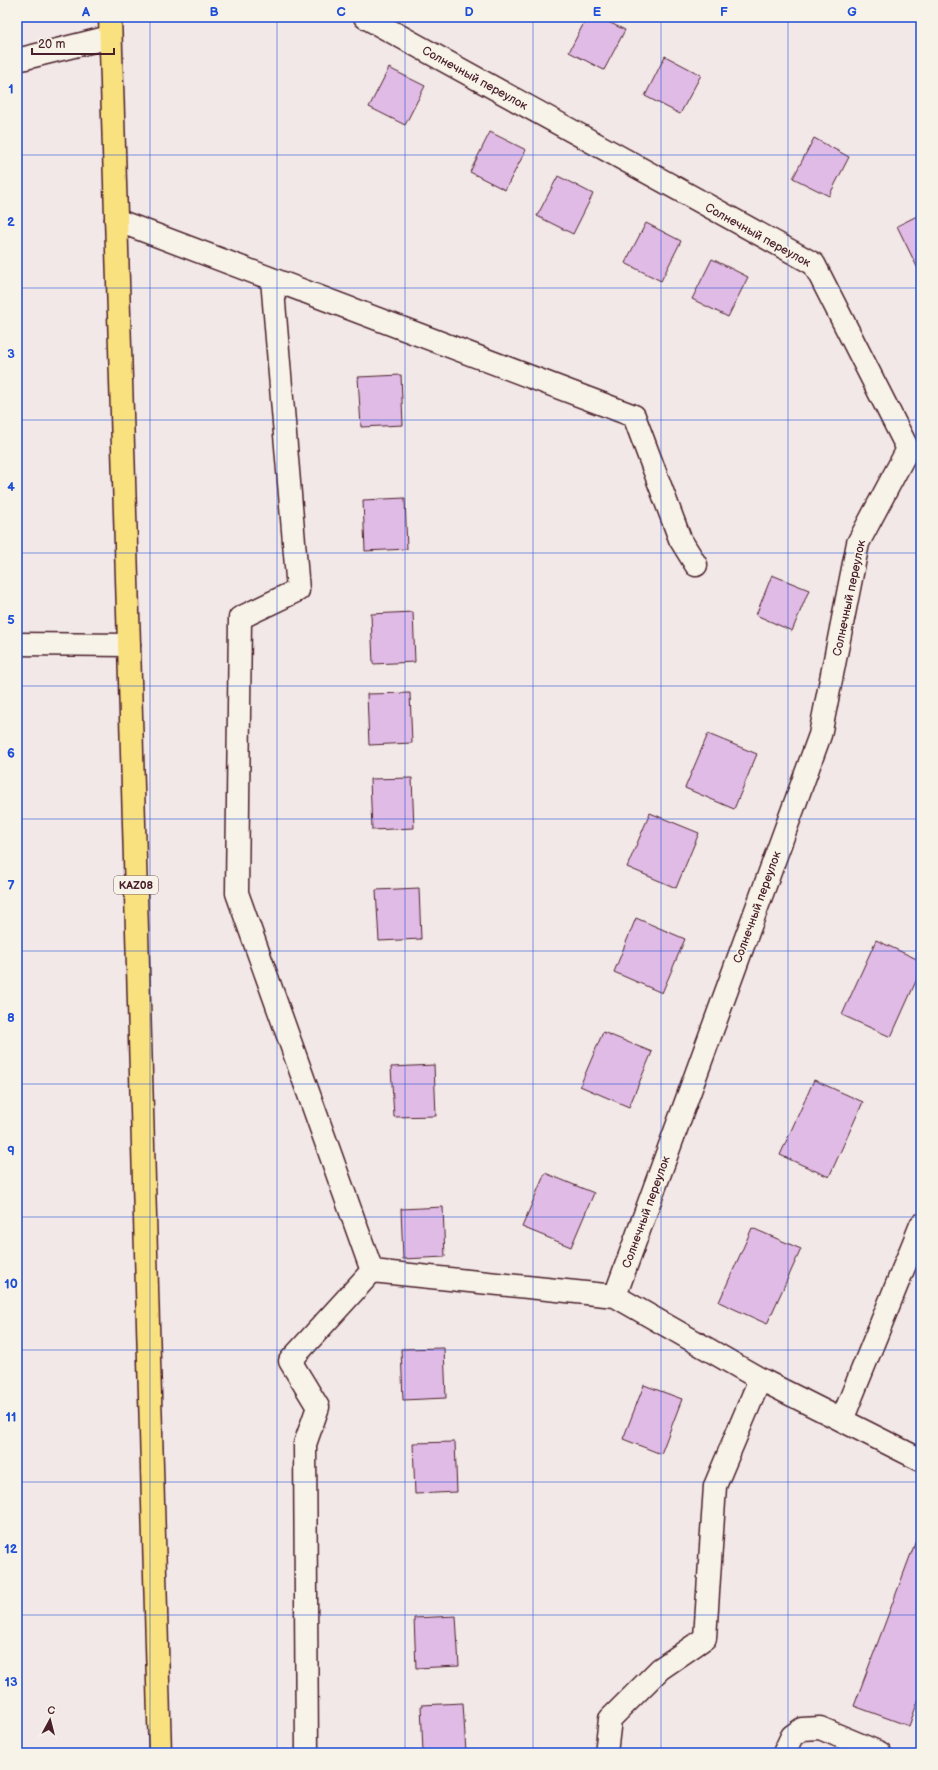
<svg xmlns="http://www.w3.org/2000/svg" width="938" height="1770" font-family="'Balsamiq Sans',sans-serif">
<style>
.building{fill:#e0bbe5;stroke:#4a1f2b}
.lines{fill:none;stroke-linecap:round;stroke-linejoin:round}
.minor-casing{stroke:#4a1f2b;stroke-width:25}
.highway-casing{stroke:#4a1f2b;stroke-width:25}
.minor{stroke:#f7f3e8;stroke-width:22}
.highway{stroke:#fae180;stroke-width:22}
.grid{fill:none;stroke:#1d4ed8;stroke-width:1;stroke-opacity:0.55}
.labels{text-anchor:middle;stroke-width:3.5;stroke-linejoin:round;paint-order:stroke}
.shield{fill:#f7f3e8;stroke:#7e5f64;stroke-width:1}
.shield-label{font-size:11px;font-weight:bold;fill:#4a1f2b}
.street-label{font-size:12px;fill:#4a1f2b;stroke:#f7f3e8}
.neatline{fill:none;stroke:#1d4ed8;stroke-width:1.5}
.grid-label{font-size:13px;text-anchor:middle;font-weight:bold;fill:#1d4ed8}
</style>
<rect width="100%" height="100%" fill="#f2e8e7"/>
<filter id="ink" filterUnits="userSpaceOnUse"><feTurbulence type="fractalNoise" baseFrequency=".025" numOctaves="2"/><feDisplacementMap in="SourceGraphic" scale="8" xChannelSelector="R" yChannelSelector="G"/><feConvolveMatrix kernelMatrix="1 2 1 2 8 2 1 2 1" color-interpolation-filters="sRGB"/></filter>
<g filter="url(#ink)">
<path class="building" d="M587 17H598L625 30 604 70 569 52Z
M665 56 701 75 680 114 645 96Z
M389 68 425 86 405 125 369 107Z
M490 132 526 150 505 190 470 172Z
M814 138 849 157 829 196 793 178Z
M558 176 593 194 573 234 537 216Z
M921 214V275L897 226Z
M646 223 681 241 661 281 625 263Z
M712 259 748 277 728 317 692 299Z
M401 375 403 425 361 427 358 377Z
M405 498 407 549 365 551 363 500Z
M772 575 809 590 792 631 756 615Z
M413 612 415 662 373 664 371 614Z
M410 693 412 743 369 745 367 694Z
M708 734 757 754 734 809 685 788Z
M412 778 414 828 372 830 370 779Z
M650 813 699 833 676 888 627 867Z
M419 888 421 939 379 941 376 890Z
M636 918 685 939 662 993 614 972Z
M876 940 921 961V970L891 1037 842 1015Z
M603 1032 652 1052 629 1107 580 1086Z
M434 1065 436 1116 394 1117 391 1067Z
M814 1080 863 1102 829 1177 780 1155Z
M545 1173 594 1193 571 1247 522 1227Z
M443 1207 445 1257 403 1259 401 1209Z
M752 1228 801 1249 767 1324 719 1302Z
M444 1348 446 1398 403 1400 401 1349Z
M644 1385 682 1399 661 1454 623 1439Z
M455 1442 457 1492 415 1494 413 1443Z
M921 1527V1693L909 1726 854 1706Z
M456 1616 459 1666 416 1668 414 1618Z
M463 1703 466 1753H423L421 1705Z"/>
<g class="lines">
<g class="minor-casing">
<path id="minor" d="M365 17 814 264 908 449 858 543 820 735 615 1296
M17 60 110 37
M116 220 634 416 680 539 696 565
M272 279 298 590 240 618 237 893 372 1271 290 1361 318 1407 305 1444 307 1753
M17 644 129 645
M372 1271 615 1296 760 1379 921 1460
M842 1420 921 1225
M606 1753 610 1719 660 1669 705 1638 715 1486 760 1379
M784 1753 792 1736 802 1729 820 1728 880 1753"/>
</g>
<g class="highway-casing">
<path id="highway" d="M110 17 129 645 160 1753"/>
</g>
<use href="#minor" class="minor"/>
<use href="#highway" class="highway"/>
</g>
</g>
<path class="grid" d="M150 17V1753M277 17V1753M405 17V1753M533 17V1753M661 17V1753M788 17V1753M17 155H921M17 288H921M17 420H921M17 553H921M17 686H921M17 819H921M17 951H921M17 1084H921M17 1217H921M17 1350H921M17 1482H921M17 1615H921"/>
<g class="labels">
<rect class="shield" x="114" y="876" width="44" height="18" rx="3"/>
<g class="shield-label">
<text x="136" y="889">KAZ08</text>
</g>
<g class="street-label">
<text transform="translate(475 78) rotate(29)" y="4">Солнечный переулок</text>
<text transform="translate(758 235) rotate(29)" y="4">Солнечный переулок</text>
<text transform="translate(849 598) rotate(-78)" y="4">Солнечный переулок</text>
<text transform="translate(757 907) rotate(-70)" y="4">Солнечный переулок</text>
<text transform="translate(646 1212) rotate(-70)" y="4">Солнечный переулок</text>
</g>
</g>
<rect width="938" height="1770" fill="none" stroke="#f7f3e8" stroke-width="44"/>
<g transform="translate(50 1720) rotate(7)" stroke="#f7f3e8" stroke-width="3" paint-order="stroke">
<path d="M0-3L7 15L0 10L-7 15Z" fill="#4a1f2b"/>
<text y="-6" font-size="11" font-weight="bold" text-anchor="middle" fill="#4a1f2b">С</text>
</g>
<path d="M32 48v6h82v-6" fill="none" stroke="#4a1f2b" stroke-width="2"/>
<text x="38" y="48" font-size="12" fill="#4a1f2b" stroke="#f7f3e8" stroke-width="3" paint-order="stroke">20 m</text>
<rect x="22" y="22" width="894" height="1726" class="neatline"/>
<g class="grid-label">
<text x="86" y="16">A</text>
<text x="214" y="16">B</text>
<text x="341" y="16">C</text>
<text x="469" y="16">D</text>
<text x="597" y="16">E</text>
<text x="724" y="16">F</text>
<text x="852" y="16">G</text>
<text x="11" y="93">1</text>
<text x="11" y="226">2</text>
<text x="11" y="358">3</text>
<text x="11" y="491">4</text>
<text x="11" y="624">5</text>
<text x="11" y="757">6</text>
<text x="11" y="890">7</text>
<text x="11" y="1022">8</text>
<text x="11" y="1155">9</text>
<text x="11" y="1288">10</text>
<text x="11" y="1421">11</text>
<text x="11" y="1553">12</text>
<text x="11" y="1686">13</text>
</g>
</svg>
